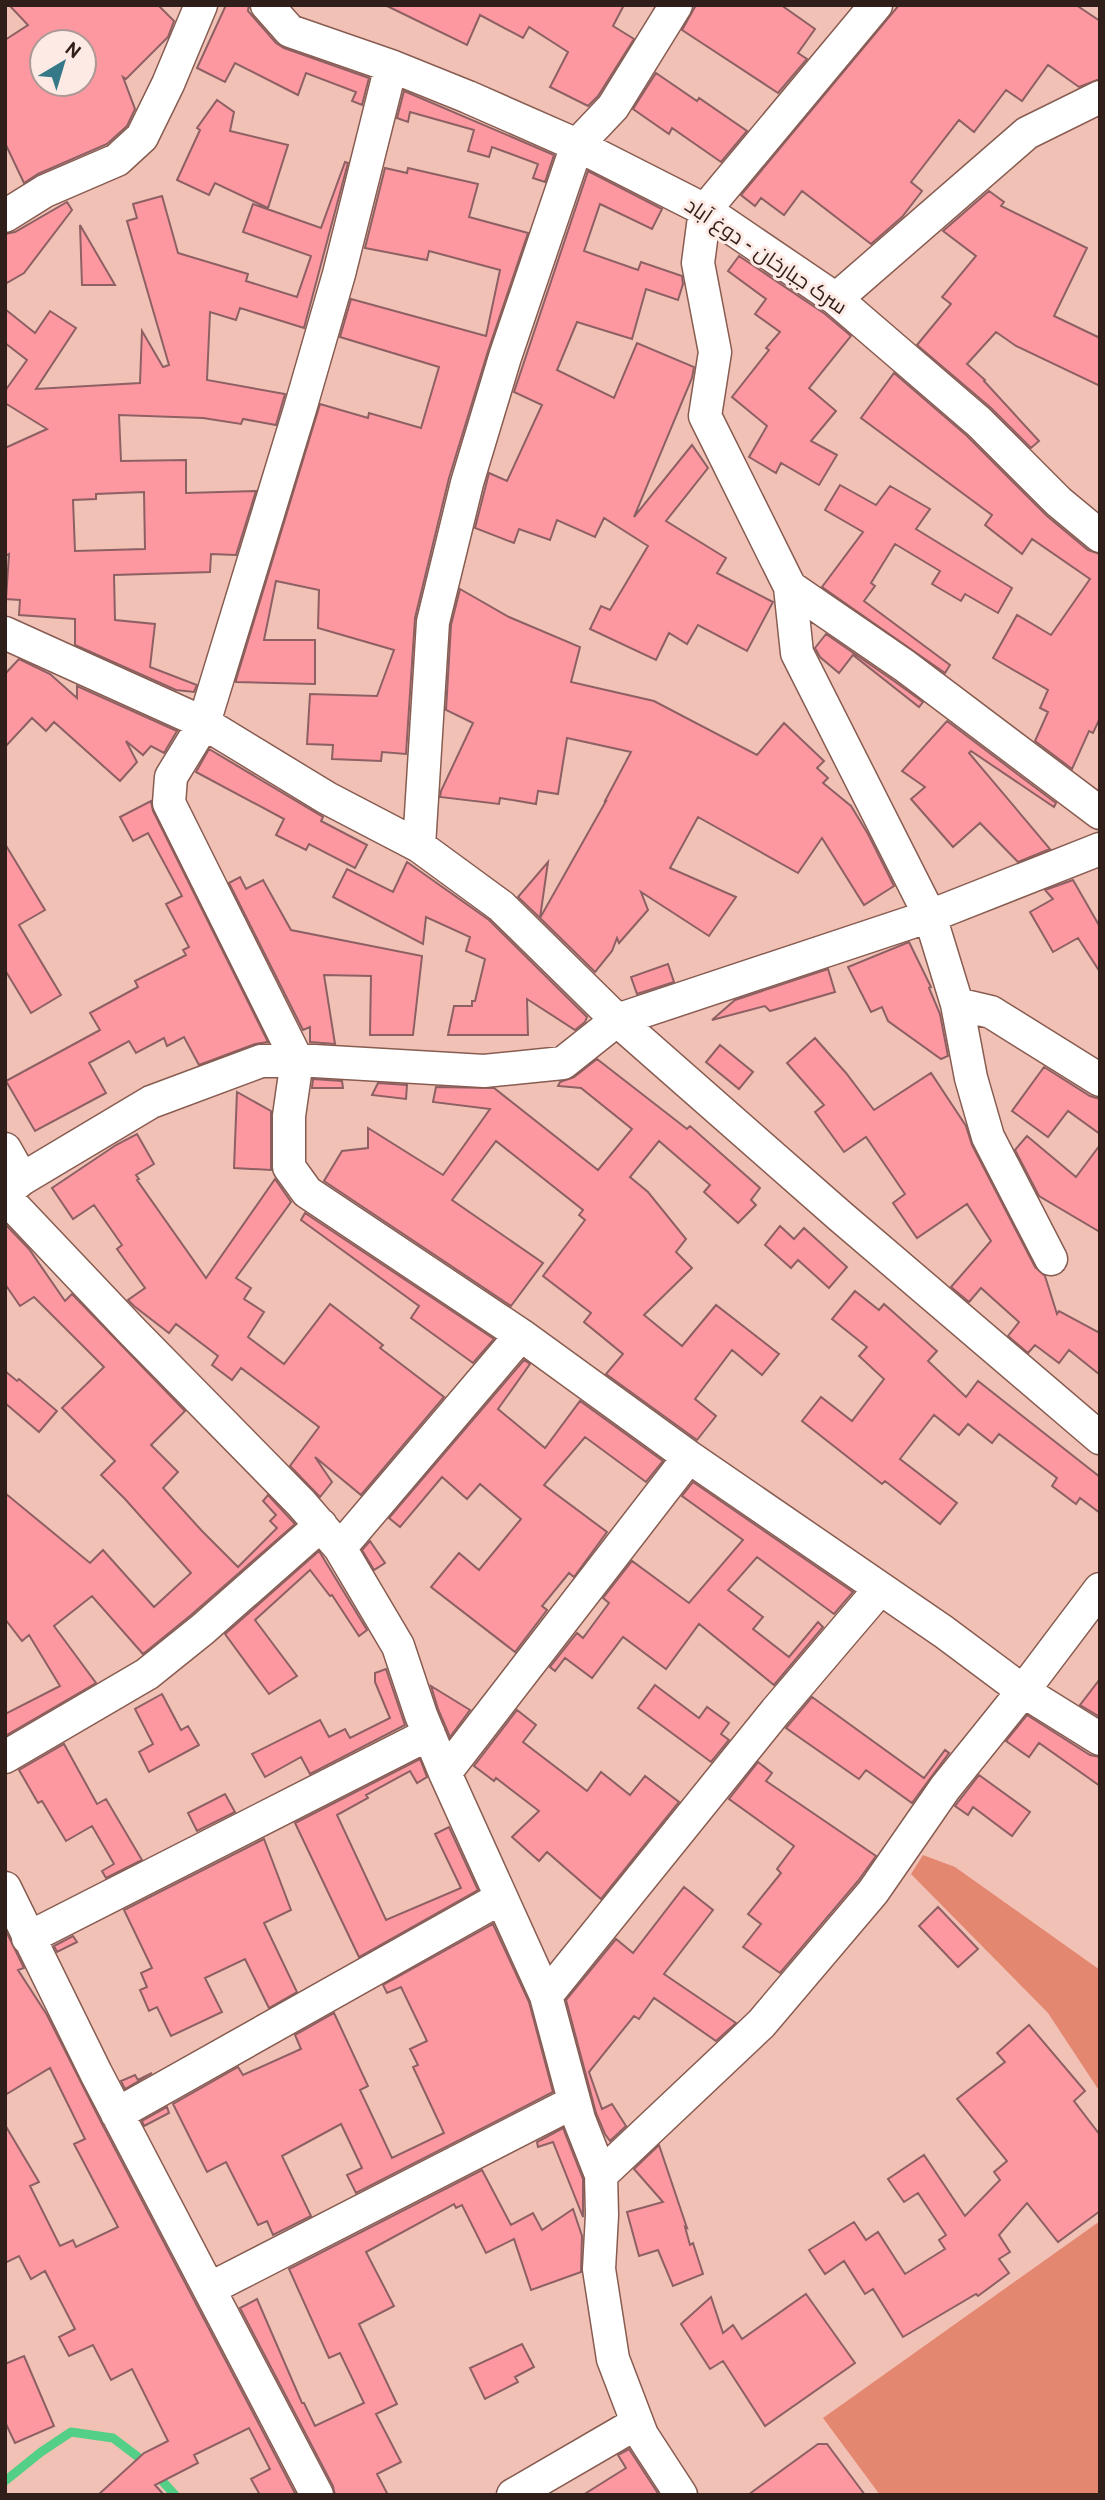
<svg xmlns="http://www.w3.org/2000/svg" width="1105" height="2500" font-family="Overpass,Cairo,sans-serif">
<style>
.green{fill:#e48771}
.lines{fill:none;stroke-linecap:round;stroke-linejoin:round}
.stream{stroke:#54cf87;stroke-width:9}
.building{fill:#fd98a1;stroke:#8d6063;stroke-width:2;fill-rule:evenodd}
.street-casing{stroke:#875c51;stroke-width:35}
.street{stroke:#fff;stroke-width:32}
.labels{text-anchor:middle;stroke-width:6;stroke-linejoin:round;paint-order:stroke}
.street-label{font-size:21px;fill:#301e1a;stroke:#feeae5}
</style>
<rect width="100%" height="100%" fill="#f2c1b5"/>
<path class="green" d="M923 1855 955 1867 1100 1970V2092L1048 2013 911 1874Z
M1100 2221V2495H880L823 2418Z"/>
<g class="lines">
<path class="stream" d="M155 2473 175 2495
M5 2481 41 2452 71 2432 113 2438 146 2463"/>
</g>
<path class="building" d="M9 5H158L174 21 168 37 126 79 123 77 135 109 127 126 107 144 38 174 24 183 5 143V40L28 25ZM42 42H84V84H42Z
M226 5H249L248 11 276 43 284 48 369 78 362 105 352 101 356 92 306 73 298 95 235 63 225 82 197 68Z
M385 5H624L613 26 634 39 598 96 588 106 550 87 568 52 529 27 523 38 480 15 467 45Z
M696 5H781L815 29 798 53 807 59 778 93 682 30Z
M899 5H1076L1100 21V79L1079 87 1048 65 1022 101 1006 90 974 132 959 120 911 182 922 191 902 217 871 244 802 191 784 215 761 198 755 206 741 195Z
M656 73 697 101 699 98 747 131 721 162 672 128 669 134 633 109Z
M404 91 554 155 545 182 533 178 538 164 492 147 489 157 468 151 474 130 410 112 408 122 397 118Z
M217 100 234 112 230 131 288 145 268 208 215 183 209 195 177 180 200 130 197 128Z
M345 162 348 163 304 328 240 308 236 320 210 312 207 380 285 394 276 425 243 419 241 424 203 418 119 415 121 461 186 460V493L256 491 236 555 211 554 210 572 114 575 115 620 155 624 150 667 197 685 194 692 176 690 75 645V619L19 615 20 600 6 599 9 554 5 556V448L47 429 5 403V391L27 360 5 343V309L35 333 50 311 76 328 36 389 140 383 142 331 163 367 169 365 127 221 137 218 133 204 162 196 178 253 248 274 246 281 297 297 311 256 243 232 253 204 321 228ZM144 492 145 549 75 551 73 500 96 499V494Z
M385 168 407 173 408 168 478 184 469 217 528 233 488 351 449 478 415 618 406 754 382 752 381 761 332 759 333 745 307 744 310 694 377 696 394 650 318 628 319 590 276 581 264 640H315V684L236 682V680L320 404 368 418 369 413 421 428 439 367 340 337 351 299 486 336 500 270 429 251 427 260 365 248Z
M588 171 662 209 652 229 600 204 584 251 638 270 641 262 682 276 683 284 678 300 646 289 632 339 577 322 557 370 614 398 637 343 694 367 692 378 634 517 692 445 708 468 666 521 726 558 717 573 773 602 747 651 698 625 687 644 669 633 656 660 590 629 601 606 610 610 648 546 604 518 595 537 557 520 550 540 519 529 514 543 475 528 489 473 507 481 542 405 514 392Z
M989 191 1004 202 1001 206 1087 248 1054 316 1100 338V386L1016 346 996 332 967 364 985 380 984 381 1039 441 1031 448 991 408 917 345 951 304 942 297 976 256 943 231Z
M67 202 72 210 24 273 5 284V234L15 232Z
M80 225 115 285H82Z
M739 256 825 314 851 336 809 388 836 411 811 441 837 455 819 485 781 463 776 473 749 457 767 426 732 397 769 350 766 348 780 332 755 314 766 299 728 271Z
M894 373 966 435 1047 516 1088 550 1100 554V718L1093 733 1089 731 1072 769 1035 741 1048 712 1040 708 1048 690 993 658 1017 615 1051 635 1090 579 1032 539 1022 554 985 525 992 515 861 418Z
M840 485 876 505 890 486 930 509 916 529 1012 588 998 613 965 594 961 601 932 584 940 571 895 544 871 583 875 586 864 601 950 665 945 673 822 587 863 532 825 510Z
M460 589 509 617 580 647 571 682 654 701 757 755 784 723 824 761 817 768 828 778 823 783 851 806 868 834 894 886 864 905 822 838 798 873 698 817 670 868 736 897 709 936 641 892 648 910 619 943 617 938 612 951 595 972 540 918 606 801H605L631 752 567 738 558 794 538 791 536 804 500 798 499 804 440 797 441 791 473 723 446 710 451 625Z
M826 634 894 681 923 702 919 707 853 655 839 673 820 657 815 648Z
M19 659 50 674 77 698V686L177 731 164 753 151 746 143 755 126 741 137 762 120 781 54 722 46 731 32 718 5 747V674Z
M947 721 1056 803 1054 807 971 751 969 753 1050 849 1018 862 980 823 953 847 911 799 925 787 902 771Z
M209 749 323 817 321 821 367 845 355 868 309 844 306 850 276 835 284 819 196 772Z
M151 801 153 811 268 1042 255 1044 199 1065 184 1037 167 1046 164 1038 136 1053 129 1041 89 1063 106 1093 35 1131 6 1081 100 1030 90 1013 138 987 135 981 186 955 183 950 189 947 166 904 182 896 148 833 133 841 120 817Z
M5 844 45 910 19 925 61 995 31 1013 5 970Z
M407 862 489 920 587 1017 585 1022 575 1030 527 999 528 1035H448L454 1006H472V1001H475L485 959 466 951 470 937 426 917 423 944 333 897 347 869 393 892Z
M548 862 540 918 518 897Z
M240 877 246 889 263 880 291 930 422 956 413 1035H370L371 976 324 975 335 1044 310 1042V1027L303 1030 229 883Z
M1073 880 1100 927V972L1078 938 1053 952 1030 912 1053 899 1045 890Z
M909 942 931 987 929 988 940 1014 948 1056 941 1059 888 1021 882 1007 871 1012 848 967Z
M668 964 674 982 637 994 631 977Z
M828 969 835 992 770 1011 765 1006 712 1020 735 1000Z
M815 1038 846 1073 874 1110 931 1073 966 1126 972 1145 1035 1267 1045 1276 1057 1314 1059 1311 1100 1333V1375L1069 1350 1059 1363 1035 1345 1028 1353 1008 1336 1019 1322 981 1288 969 1302 951 1287 991 1241 967 1204 917 1238 893 1203 905 1194 866 1137 844 1152 815 1112 824 1105 787 1063Z
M720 1045 753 1072 739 1089 706 1062Z
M597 1059 687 1129 690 1126 760 1188 751 1200 756 1205 738 1223 704 1192 710 1185 659 1141 630 1177 648 1192 686 1239 676 1252 692 1268 644 1315 682 1346 716 1305 779 1354 762 1375 732 1350 695 1399 716 1416 697 1440 606 1374 623 1354 584 1322 591 1313 543 1276 585 1220 579 1215 583 1210 496 1141 452 1200 543 1263 511 1306 324 1181 342 1151 368 1148V1128L443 1175 490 1109 433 1102 436 1087 494 1088 598 1170 632 1129 581 1088 558 1086 560 1082 574 1077Z
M1044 1067 1090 1096 1100 1099V1134L1068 1111 1048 1137 1012 1111Z
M313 1079 342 1081 343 1088H312Z
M378 1083 407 1085 406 1099 372 1095Z
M237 1092 271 1111V1170L234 1168Z
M137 1134 154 1164 136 1175 139 1179 137 1180 206 1278 275 1179 291 1202 236 1278 251 1288 244 1299 264 1312 248 1337 284 1364 330 1304 383 1345 380 1348 444 1397 361 1495 315 1457 332 1482 320 1497 290 1466 319 1427 241 1368 232 1380 212 1365 218 1356 176 1324 169 1333 134 1306 128 1300 145 1288 117 1249 122 1245 94 1205 73 1219 52 1188 116 1145Z
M1027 1136 1076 1177 1100 1145V1232L1039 1196 1015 1150Z
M305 1213 494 1339 473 1363 411 1318 419 1306 301 1220Z
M5 1224 29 1249 65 1301 72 1294 185 1411 151 1445 178 1472 163 1488 202 1531 238 1567 277 1528 270 1521 276 1515 263 1501 268 1495 295 1524 191 1615 143 1654 92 1596 54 1626 96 1683 5 1736V1714L60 1686 29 1635 22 1641 5 1619V1493L90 1563 103 1550 154 1607 191 1573 125 1499 101 1475 115 1461 62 1408 104 1367 34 1297 20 1306 5 1284Z
M780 1226 794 1239 804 1228 847 1267 829 1288 798 1260 791 1268 765 1245Z
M855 1291 879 1310 884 1304 937 1351 928 1361 966 1397 978 1381 1100 1477V1513L1080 1498 1076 1504 1052 1486 1057 1478 999 1434 992 1443 968 1424 959 1435 934 1415 900 1459 957 1503 940 1524 885 1481 882 1484 802 1421 821 1397 852 1421 884 1379 859 1356 867 1347 832 1319Z
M524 1360 530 1364 498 1409 545 1448 580 1401 663 1461 646 1482 585 1437 544 1485 607 1532 574 1577 569 1573 542 1606 547 1610 515 1652 431 1587 459 1553 479 1570 521 1519 480 1484 467 1499 442 1477 400 1527 389 1518Z
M5 1371 17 1381 19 1379 57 1411 39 1432 5 1403Z
M693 1482 853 1592 834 1614 757 1557 728 1590 763 1617 753 1629 789 1657 818 1622 823 1627 774 1685 699 1624 666 1669 623 1637 592 1678 565 1658 555 1671 550 1667 577 1633 583 1638 609 1603 603 1598 632 1561 689 1603 743 1540 682 1496Z
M370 1541 385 1563 374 1570 362 1550Z
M319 1551 367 1630 359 1636 332 1595 330 1596 310 1570 255 1620 297 1676 269 1694 225 1634Z
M386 1669 405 1725 310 1774 301 1757 265 1777 252 1754 320 1720 329 1737 345 1729 350 1738 390 1718 375 1682V1673Z
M1100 1679V1717L1080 1705Z
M655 1685 699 1718 707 1707 729 1723 721 1734 729 1740 711 1762 638 1708Z
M431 1686 470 1710 450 1737 438 1709Z
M162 1694 181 1730 188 1726 199 1745 149 1772 139 1752 153 1744 135 1709Z
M812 1697 924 1778 945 1750 949 1753 912 1803 866 1770 859 1779 786 1728Z
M517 1710 536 1725 523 1742 587 1791 601 1772 630 1795 645 1776 679 1802 601 1899 547 1852 539 1861 512 1837 539 1811 496 1778 494 1781 474 1766Z
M1027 1715 1090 1755 1100 1757V1786L1039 1743 1029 1757 1006 1741Z
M64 1744 97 1804 106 1799 142 1860 106 1878 102 1871 114 1864 92 1826 66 1841 42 1801 38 1803 19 1770Z
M420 1759 427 1777 417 1783 410 1771 366 1795 368 1798 337 1815 386 1920 461 1888 435 1834 449 1827 478 1890 359 1957 295 1823Z
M758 1762 772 1773 766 1781 876 1856 858 1881 780 1973 743 1947 761 1924 748 1914 781 1873 777 1869 794 1846 729 1799Z
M979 1775 1030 1812 1012 1836 973 1807 968 1815 955 1806Z
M225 1794 235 1812 197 1831 188 1813Z
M264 1839 291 1910 264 1923 297 1992 269 2008 245 1959 205 1978 222 2012 171 2036 157 2007 149 2011 140 1990 147 1987 141 1973 152 1968 124 1910Z
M684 1887 713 1910 664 1974 736 2023 716 2041 654 1998 639 2019 634 2016 589 2072 602 2109 612 2104 626 2126 610 2141 605 2134 596 2113 566 2000 616 1939 633 1953Z
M938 1907 978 1949 958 1967 919 1926Z
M493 1924 529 2002 553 2092 356 2193 347 2175 362 2168 341 2124 282 2156 311 2216 273 2235 267 2221 258 2225 226 2162 207 2172 173 2104 238 2067 243 2075 301 2049 295 2035 334 2013 368 2086 360 2090 392 2158 444 2133 413 2067 418 2065 410 2049 427 2041 401 1987 387 1993 383 1985Z
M6 1931 24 1968 18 1970 47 2015 101 2122 296 2495H260L251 2479 270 2469 249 2428 194 2455 198 2463 155 2485 164 2495H98L144 2453 168 2441 132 2369 111 2380 93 2345 69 2356 59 2337 75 2329 45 2271 31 2279 19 2256 5 2263V2125L39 2182 30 2186 60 2246 73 2240 76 2247 118 2227 74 2144 85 2139 50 2068 5 2095Z
M73 1936 77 1942 57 1952 54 1946Z
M1029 2025 1085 2091 1074 2101 1100 2135V2211L1058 2242 1027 2203 999 2235 1010 2252 999 2259 1009 2273 978 2296 976 2294 903 2337 873 2289 865 2294 844 2261 825 2274 809 2250 854 2222 866 2240 878 2232 905 2274 945 2249 939 2240 946 2235 918 2193 904 2202 888 2179 924 2155 965 2216 1000 2180 994 2172 1007 2161 957 2099 1005 2062 997 2053Z
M152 2073 125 2089 121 2081 135 2075 138 2080Z
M167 2107 169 2113 144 2126 142 2121Z
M563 2128 583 2179V2217L553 2142 538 2147 537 2142Z
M659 2145 687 2228 685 2227 690 2245 693 2243 703 2274 673 2286 658 2250 639 2256 627 2212 663 2202 634 2169Z
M482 2170 511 2225 533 2213 542 2230 573 2209 582 2236 581 2272 531 2290 514 2239 486 2253 462 2205 456 2208 454 2204 366 2252 394 2306 359 2324 397 2404 376 2414 401 2462 377 2474 388 2495H335L333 2486 240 2308 257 2299 302 2403H304L315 2426 364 2403 340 2353 329 2358 289 2269Z
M806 2294 855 2363 765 2426 723 2361 710 2369 681 2324 711 2297 723 2333 733 2325 742 2339Z
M522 2344 534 2367 515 2377 518 2382 485 2399 470 2368Z
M24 2356 54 2426 15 2443 5 2422V2364Z
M818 2444H827L865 2495H748Z
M629 2449 659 2495H583L626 2468 618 2455Z"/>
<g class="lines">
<g class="street-casing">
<path id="street" d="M267 5 290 31 391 66 468 97 577 145 705 210 836 299 979 422 1059 502 1100 536
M876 5 705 210 698 263 715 352 705 416 790 587 797 653 930 916 957 1004 971 1078 988 1137 1051 1259
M391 66 339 274 300 409 204 723 171 777 169 803 297 1060 289 1116V1167L307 1192 521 1335 689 1457 944 1632 1023 1691 1100 1739
M5 216 45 191 117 160 142 137 168 84 201 5
M836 299 1027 133 1100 97
M790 587 905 666 1100 813
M5 633 204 723 327 798 419 846 501 906 617 1020 840 1216 1100 1438
M419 846 433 622 467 483 505 357 577 145 613 107 676 5
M957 1004 991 1012 1100 1080
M5 1149 22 1179
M5 1193 22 1179 151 1102 261 1061 297 1060 484 1071 563 1063 617 1020 930 916 1100 849
M5 1197 132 1331 301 1503 340 1548 398 1646 421 1715 445 1773 546 1996 579 2119 601 2175 602 2215 599 2269 613 2359 642 2435 681 2495
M340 1548 521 1335
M5 1757 147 1674 203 1629 321 1525
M445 1773 689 1457
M5 1888 96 2073 317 2495
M28 1938 429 1734
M546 1996 776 1711 880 1589
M117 2114 501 1898
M601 2175 761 2024 873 1892 945 1788 1023 1691 1100 1589
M209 2289 574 2102
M513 2495 637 2423"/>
</g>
<use href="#street" class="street"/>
</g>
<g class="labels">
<g class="street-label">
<text transform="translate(766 256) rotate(34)" y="7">سرک جبارخان - دوغ آباد</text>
</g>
</g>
<rect width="1105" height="2500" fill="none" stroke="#301e1a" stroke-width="14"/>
<g transform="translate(63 63) rotate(38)"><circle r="33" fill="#feeae5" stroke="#ac9894" stroke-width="2"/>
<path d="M0-5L12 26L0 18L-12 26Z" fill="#357988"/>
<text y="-10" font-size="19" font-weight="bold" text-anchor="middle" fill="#301e1a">N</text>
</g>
</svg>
